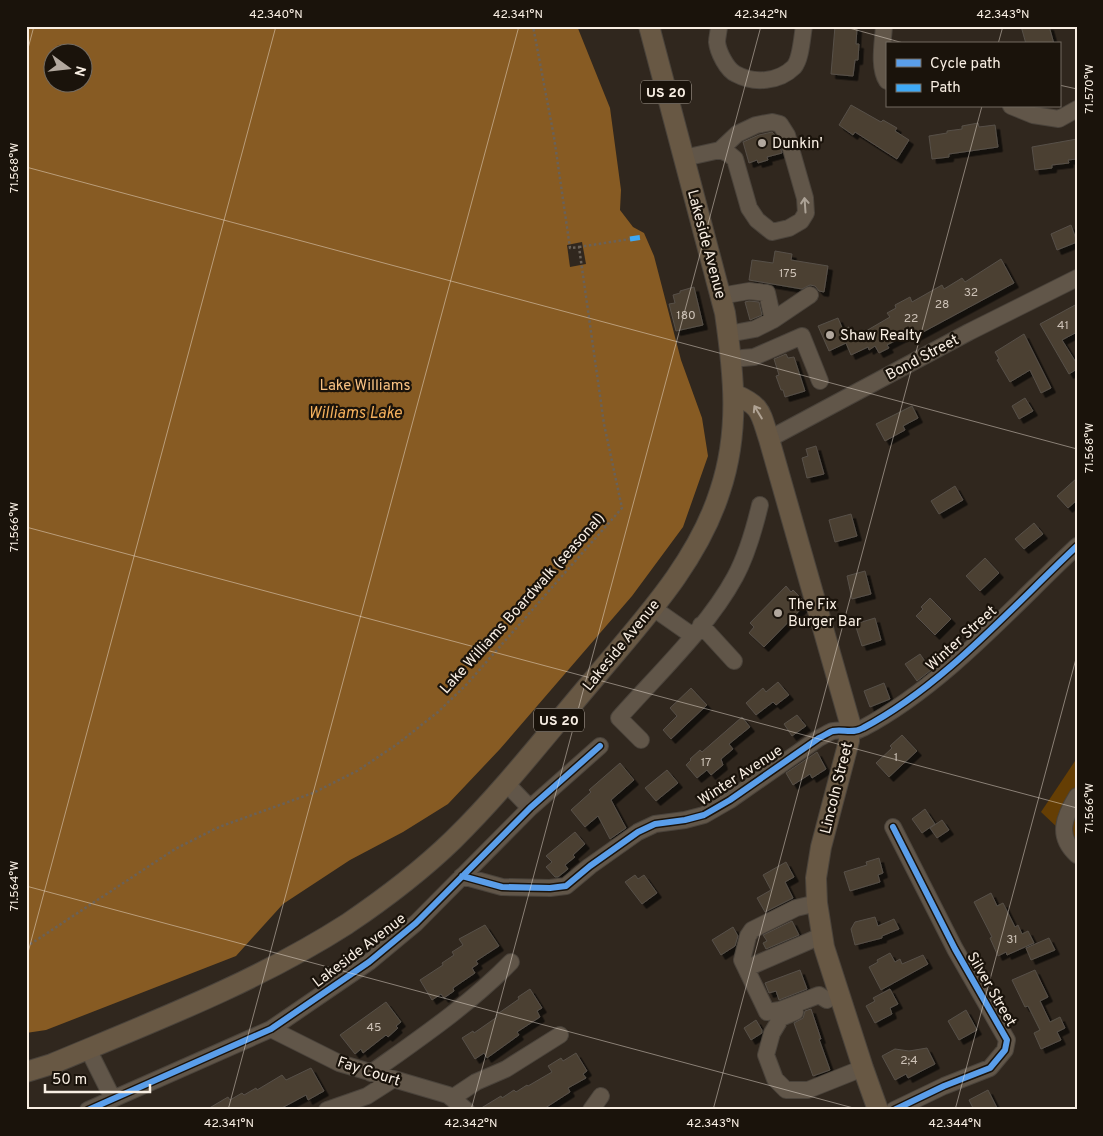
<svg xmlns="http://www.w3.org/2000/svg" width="1103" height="1136" font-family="Overpass,sans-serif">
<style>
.green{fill:#653e04}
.water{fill:#875b23;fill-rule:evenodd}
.pier{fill:#30271e}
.building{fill:#4b4033;stroke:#575048;filter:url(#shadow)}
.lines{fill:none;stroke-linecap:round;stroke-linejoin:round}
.minor-casing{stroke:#4a433b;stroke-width:18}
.major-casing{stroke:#4a433b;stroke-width:22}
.path{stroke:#6a6157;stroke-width:2.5;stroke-dasharray:2.5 2.5;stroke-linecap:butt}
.minor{stroke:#615649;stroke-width:16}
.major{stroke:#685844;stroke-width:20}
.quiet{stroke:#3fa9f5;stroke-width:5;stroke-dasharray:10 5;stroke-linecap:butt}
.cycleway-casing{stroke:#1a130b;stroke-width:9}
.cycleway{stroke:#5a9eea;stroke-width:6}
.oneway{stroke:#aca296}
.oneway2{stroke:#b0a394}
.ticks{fill:none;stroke:#f8eee3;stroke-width:1;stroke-opacity:0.45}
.poi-dot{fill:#b2a89e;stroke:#1a130b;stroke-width:2}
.labels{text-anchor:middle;stroke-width:4.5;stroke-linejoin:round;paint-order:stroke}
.number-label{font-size:12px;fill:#cdc2b7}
.shield{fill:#1a130b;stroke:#b5aca2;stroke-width:1}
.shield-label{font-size:14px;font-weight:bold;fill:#f8eee3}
.poi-label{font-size:15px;fill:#f8eee3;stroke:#1a130b;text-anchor:start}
.street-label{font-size:15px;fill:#f8eee3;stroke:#1a130b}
.park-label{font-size:15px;fill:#f9c283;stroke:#1a130b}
.water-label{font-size:16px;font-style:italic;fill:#f3af5c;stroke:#1a130b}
.neatline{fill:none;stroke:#f8eee3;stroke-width:2}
.ticks-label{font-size:12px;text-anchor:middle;fill:#f8eee3}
</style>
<defs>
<filter id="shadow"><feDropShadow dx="4.5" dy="4.5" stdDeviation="0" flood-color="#0009"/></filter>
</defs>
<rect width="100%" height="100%" fill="#30271e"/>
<path class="green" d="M1077 758V846L1041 812Z"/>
<path class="water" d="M26 26H577L610 108 621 190 620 210 633 227 644 233 654 256 681 360 702 418 708 456 683 527 632 596 500 749 448 804 403 832 350 860 283 904 236 956 46 1030 26 1033ZM52 52H82V82H52Z"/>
<path class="pier" d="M582 242 586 264 570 267 567 245Z"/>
<path class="building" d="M835 26H856L857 28 856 44H859L858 60H855L853 76 831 74Z
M1021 26H1049L1054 44H1026Z
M851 105 881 122 883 120 897 128 895 131 909 140 897 159 855 132 853 135 839 125Z
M978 123 979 127 995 125 998 147 949 154V157L932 159 929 136 947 133V131L962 129V126Z
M772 132 778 139 782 153 767 157 768 160 758 163 757 160 749 163 743 142 759 135Z
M1077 139V159L1068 160 1069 163 1052 165V168L1035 170 1032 147Z
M1071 225 1077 242 1057 250 1051 234Z
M775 251 792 254 791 260 828 266 824 292 819 291 815 286 810 285 802 289 749 280 752 260 773 263Z
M1001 259 1014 283 912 338 910 333 887 345 889 348 879 353 875 346 869 350 868 347 851 355 846 343 829 351 818 326 838 318 843 330 849 327 854 338 890 317 887 313 896 308 895 305 910 297 912 302 942 285 944 289 962 278 965 282Z
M694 287 703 325 676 331 669 304 675 303 673 295 680 293V291Z
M749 301 759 302 762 315 750 320 745 302Z
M1077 304V332L1062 340 1077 364V369L1069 374 1040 324Z
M1024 334 1051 388 1041 393 1030 370 1010 382 997 360 999 359 995 352Z
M786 354 788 358 794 357 805 391 785 397 783 390H781L776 376 779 375 774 359Z
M1025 398 1033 411 1019 419 1012 406Z
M912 406 918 418 903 426 905 430 885 441 876 424Z
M816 446 824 474 807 478 802 458 808 456 806 449Z
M1077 478V500L1068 508 1057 496Z
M955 486 963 500 939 514 931 501Z
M851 514 857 536 835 542 829 520Z
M1034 523 1043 534 1024 549 1015 539Z
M985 558 999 573 980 591 966 576Z
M865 571 871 594 852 599 847 576Z
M786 586 791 592 793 590 803 600 804 606 764 647 749 633 754 627 750 623Z
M930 598 951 619 935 635 916 616 923 609 921 607Z
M875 618 881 640 862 646 855 624Z
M920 654 931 670 917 681 905 664Z
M778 682 789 695 776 705 773 702 756 715 746 703 763 688 766 692Z
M884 683 890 699 870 707 864 691Z
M691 688 707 705 671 739 663 730 677 716 670 708Z
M797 715 806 726 792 736 784 724Z
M742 717 750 727 729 744 733 749 721 759 723 765 711 775 707 770 697 778 686 765 691 760 690 759 700 750 702 752Z
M902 735 917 751 889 777 876 763 892 748 890 746Z
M817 752 826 769 812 778 810 774 793 785 786 773Z
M620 763 634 780 611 800 626 828 610 839 598 816 585 827 571 810 591 792 589 790Z
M667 770 678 783 656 801 645 788Z
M925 809 935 824 922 833 912 819Z
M942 820 949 830 937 838 930 828Z
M575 832 585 844 573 855 575 857 565 865 568 869 558 877H555L546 867 552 862 546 856Z
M879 858 883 873 878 875 880 882 850 891 844 872 867 865 866 862Z
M786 862 794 877 785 882 793 898 765 912 757 898 771 890 763 875Z
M635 875 638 879 644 875 657 893 642 904 625 882Z
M991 893 997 906 1003 903 1015 927 1018 925 1022 934 1028 931 1034 943 1007 955 1006 952 998 956 990 938 992 937 974 902Z
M875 917 878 926 894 919 899 929 882 936V938L855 945 851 929 855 922Z
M792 921 799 935 766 949 763 943 767 941 763 935Z
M485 925 499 946 476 961 478 964 472 968 475 973 453 988 454 991 444 998 441 994 432 1000 420 980 443 965 442 963 454 955 452 952 463 945 459 939Z
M733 927 738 936 735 946 721 955 712 940Z
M1049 938 1055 950 1031 960 1026 948Z
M890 953 895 962 900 959 902 964 923 955 928 964 881 990 869 967 878 962 877 960Z
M800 970 807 989 779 1000 776 991 769 993 765 983Z
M1035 970 1048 997 1040 1001 1050 1022 1060 1017 1065 1028 1057 1032 1061 1040 1041 1049 1034 1033 1040 1030 1028 1006 1025 1007 1012 980Z
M530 989 542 1008 537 1011 540 1017 517 1032 519 1035 487 1058 484 1053 475 1059 462 1038 473 1031 474 1033 497 1017 496 1015 519 999 518 997Z
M890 989 898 1004 890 1008 892 1014 875 1023 866 1006 875 1001 873 998Z
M386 1002 401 1022 396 1026 398 1028 388 1037 386 1035 363 1053 361 1049 355 1054 340 1035Z
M811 1009 821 1039H819L830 1070 813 1076 794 1023 803 1018 805 1011Z
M966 1010 977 1030 959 1040 948 1021Z
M756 1020 762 1030V1033L751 1040 744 1028Z
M927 1048 935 1064 908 1078 906 1074 895 1080 882 1056 895 1049 909 1051Z
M576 1053 587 1071 583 1074 586 1078 568 1088 570 1092 542 1110H478L501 1096 502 1098 514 1090 516 1092 527 1085 528 1086 552 1072 548 1066 561 1058 563 1061Z
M311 1068 324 1091 308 1100 306 1095 278 1110H206L228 1097 230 1100 242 1093 244 1095 256 1088 257 1090 282 1075 286 1080Z
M988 1090 998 1110H974L969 1100Z"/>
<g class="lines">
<g class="minor-casing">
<path id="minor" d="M719 26C719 31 717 37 717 42 718 52 727 70 736 74 754 84 779 82 794 67 801 59 802 37 804 26
M884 26C883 43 878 67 887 81
M1011 106 1033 115 1059 119 1077 109
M684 158 720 150 737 134 756 125 772 122 780 124 787 135 805 198 806 213 801 221 789 228 772 232 757 220 749 208 735 159 729 154 720 150
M720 296 749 291 767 293 773 320 755 329 728 334
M773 320 810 295
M731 359 754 357 802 336 820 381
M769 439 969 332 1077 278
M653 608 693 636
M701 625 734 661
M641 740 619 718C657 675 708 627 735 577 747 555 754 530 760 505
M506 783 530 808
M1077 796C1064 817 1056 836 1077 855
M893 827 955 949 1007 1040 1005 1050 990 1068 944 1086 894 1110
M462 876 502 887 550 888 566 886 590 866 638 832 655 824 685 820 704 815 730 800 819 738C824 736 829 732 833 731 843 729 853 734 863 728 943 686 1011 608 1077 546
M817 903 796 908 752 930 748 936 742 960 767 1012 780 1010 819 995 827 1000
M747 968 821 936
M795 1012 781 1018 772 1033 766 1055 775 1079 786 1090H808L863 1068
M271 1029 339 1063 448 1095 466 1110
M88 1049 113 1099
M371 1073C420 1038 469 1005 511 962
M452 1098 476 1082 506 1069 560 1035
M88 1110 271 1029 369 962 416 923 530 808 600 746
M327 1110 367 1096 392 1080
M591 1110 601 1096"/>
</g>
<g class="major-casing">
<path id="major" d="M734 394C762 406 760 412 769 439L850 723 849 741 821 847 816 878 817 903 824 947 863 1068 878 1110
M26 1072 52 1064C152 1022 255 983 347 924 384 899 421 871 453 840 504 790 547 734 593 680 641 622 697 564 720 491 740 431 734 375 725 313L649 26"/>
</g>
<path class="path" d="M579 247 630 239
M26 947 175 849 219 827 313 793 357 771 396 745 438 712 467 684 622 508 604 424 579 247 570 248 554 137 533 26"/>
<use href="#minor" class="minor"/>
<use href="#major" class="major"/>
<path class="quiet" d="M630 239 644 237"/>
<g class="cycleway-casing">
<path id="cycleway" d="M893 827 955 949 1007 1040 1005 1050 990 1068 944 1086 894 1110
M462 876 502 887 550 888 566 886 590 866 638 832 655 824 685 820 704 815 730 800 819 738C824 736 829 732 833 731 843 729 853 734 863 728 943 686 1011 608 1077 546
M88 1110 271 1029 369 962 416 923 530 808 600 746"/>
</g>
<use href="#cycleway" class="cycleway"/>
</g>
<defs><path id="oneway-shaft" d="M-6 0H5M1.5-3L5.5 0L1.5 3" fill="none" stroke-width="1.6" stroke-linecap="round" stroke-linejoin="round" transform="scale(1.25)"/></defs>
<use class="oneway" href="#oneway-shaft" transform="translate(805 205) rotate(-94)"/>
<use class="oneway2" href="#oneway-shaft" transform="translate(758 412) rotate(-121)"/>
<path class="ticks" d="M842 26 907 44M998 44 1003 26M26 56 34 26M1059 85 1077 89M26 167 1077 449M26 527 1077 808M26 886 861 1110M26 960 276 26M228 1110 519 26M471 1110 761 26M713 1110 982 106M955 1110 1077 655"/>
<g class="poi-dot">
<circle cx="762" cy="143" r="5"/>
<circle cx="830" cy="335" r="5"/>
<circle cx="778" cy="613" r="5"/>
</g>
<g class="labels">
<g class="number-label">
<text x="788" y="277">175</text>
<text x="971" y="296">32</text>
<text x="942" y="308">28</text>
<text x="686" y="319">180</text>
<text x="911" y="322">22</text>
<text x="1063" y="329">41</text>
<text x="896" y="761">1</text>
<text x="706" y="766">17</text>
<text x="1012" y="943">31</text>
<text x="374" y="1031">45</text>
<text x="909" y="1064">2;4</text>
</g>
<g class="shield">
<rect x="641" y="80.5" width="50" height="23" rx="4"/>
<rect x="534" y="708.5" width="50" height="23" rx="4"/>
</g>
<g class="shield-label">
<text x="666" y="97">US 20</text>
<text x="559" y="725">US 20</text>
</g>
<g class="poi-label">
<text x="772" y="148">Dunkin'</text>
<text x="840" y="340">Shaw Realty</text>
<text x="788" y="609">The Fix<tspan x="788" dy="17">Burger Bar</tspan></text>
</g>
<g class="street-label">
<text transform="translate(707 244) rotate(75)" y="5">Lakeside Avenue</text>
<text transform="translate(922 357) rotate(-28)" y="5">Bond Street</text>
<text transform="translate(522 603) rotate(-48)" y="5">Lake Williams Boardwalk (seasonal)</text>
<text transform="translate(961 638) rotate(-42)" y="5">Winter Street</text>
<text transform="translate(621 645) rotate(-51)" y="5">Lakeside Avenue</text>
<text transform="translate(740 775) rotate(-33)" y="5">Winter Avenue</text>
<text transform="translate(836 788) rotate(-76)" y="5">Lincoln Street</text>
<text transform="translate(359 950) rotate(-37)" y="5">Lakeside Avenue</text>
<text transform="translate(992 989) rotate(60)" y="5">Silver Street</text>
<text transform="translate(369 1071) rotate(18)" y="5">Fay Court</text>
</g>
<g class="park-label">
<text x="365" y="390">Lake Williams</text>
</g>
<g class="water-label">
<text x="355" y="418">Williams Lake</text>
</g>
</g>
<rect width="1103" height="1136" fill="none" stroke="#1a130b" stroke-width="55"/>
<rect x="886" y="42" width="175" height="65" fill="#1a130b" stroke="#736b61"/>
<rect x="896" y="59" width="25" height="8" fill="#5a9eea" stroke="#736b61"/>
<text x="930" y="68" font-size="15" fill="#f8eee3">Cycle path</text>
<rect x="896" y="84" width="25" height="8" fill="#3fa9f5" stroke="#736b61"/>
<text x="930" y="92" font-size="15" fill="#f8eee3">Path</text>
<g transform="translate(68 68) rotate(105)"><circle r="24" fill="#1a130b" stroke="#736b61"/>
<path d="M0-4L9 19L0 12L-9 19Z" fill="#b2a89e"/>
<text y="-8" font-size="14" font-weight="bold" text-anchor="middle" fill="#f8eee3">N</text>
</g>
<path d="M45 1084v8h105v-8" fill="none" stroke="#f8eee3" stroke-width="2.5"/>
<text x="52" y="1084" font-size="15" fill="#f8eee3" stroke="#1a130b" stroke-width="4" paint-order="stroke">50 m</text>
<rect x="28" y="28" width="1048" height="1080" class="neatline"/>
<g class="ticks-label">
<text x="276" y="18">42.340°N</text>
<text x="518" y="18">42.341°N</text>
<text x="761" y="18">42.342°N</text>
<text x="1003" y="18">42.343°N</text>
<text transform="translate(1089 89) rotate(-90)" y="4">71.570°W</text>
<text transform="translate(14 168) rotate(-90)" y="4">71.568°W</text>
<text transform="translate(1089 448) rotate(-90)" y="4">71.568°W</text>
<text transform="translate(14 527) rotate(-90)" y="4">71.566°W</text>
<text transform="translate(1089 808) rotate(-90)" y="4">71.566°W</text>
<text transform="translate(14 886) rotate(-90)" y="4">71.564°W</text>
<text x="229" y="1127">42.341°N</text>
<text x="471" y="1127">42.342°N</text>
<text x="713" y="1127">42.343°N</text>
<text x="955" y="1127">42.344°N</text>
</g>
</svg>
